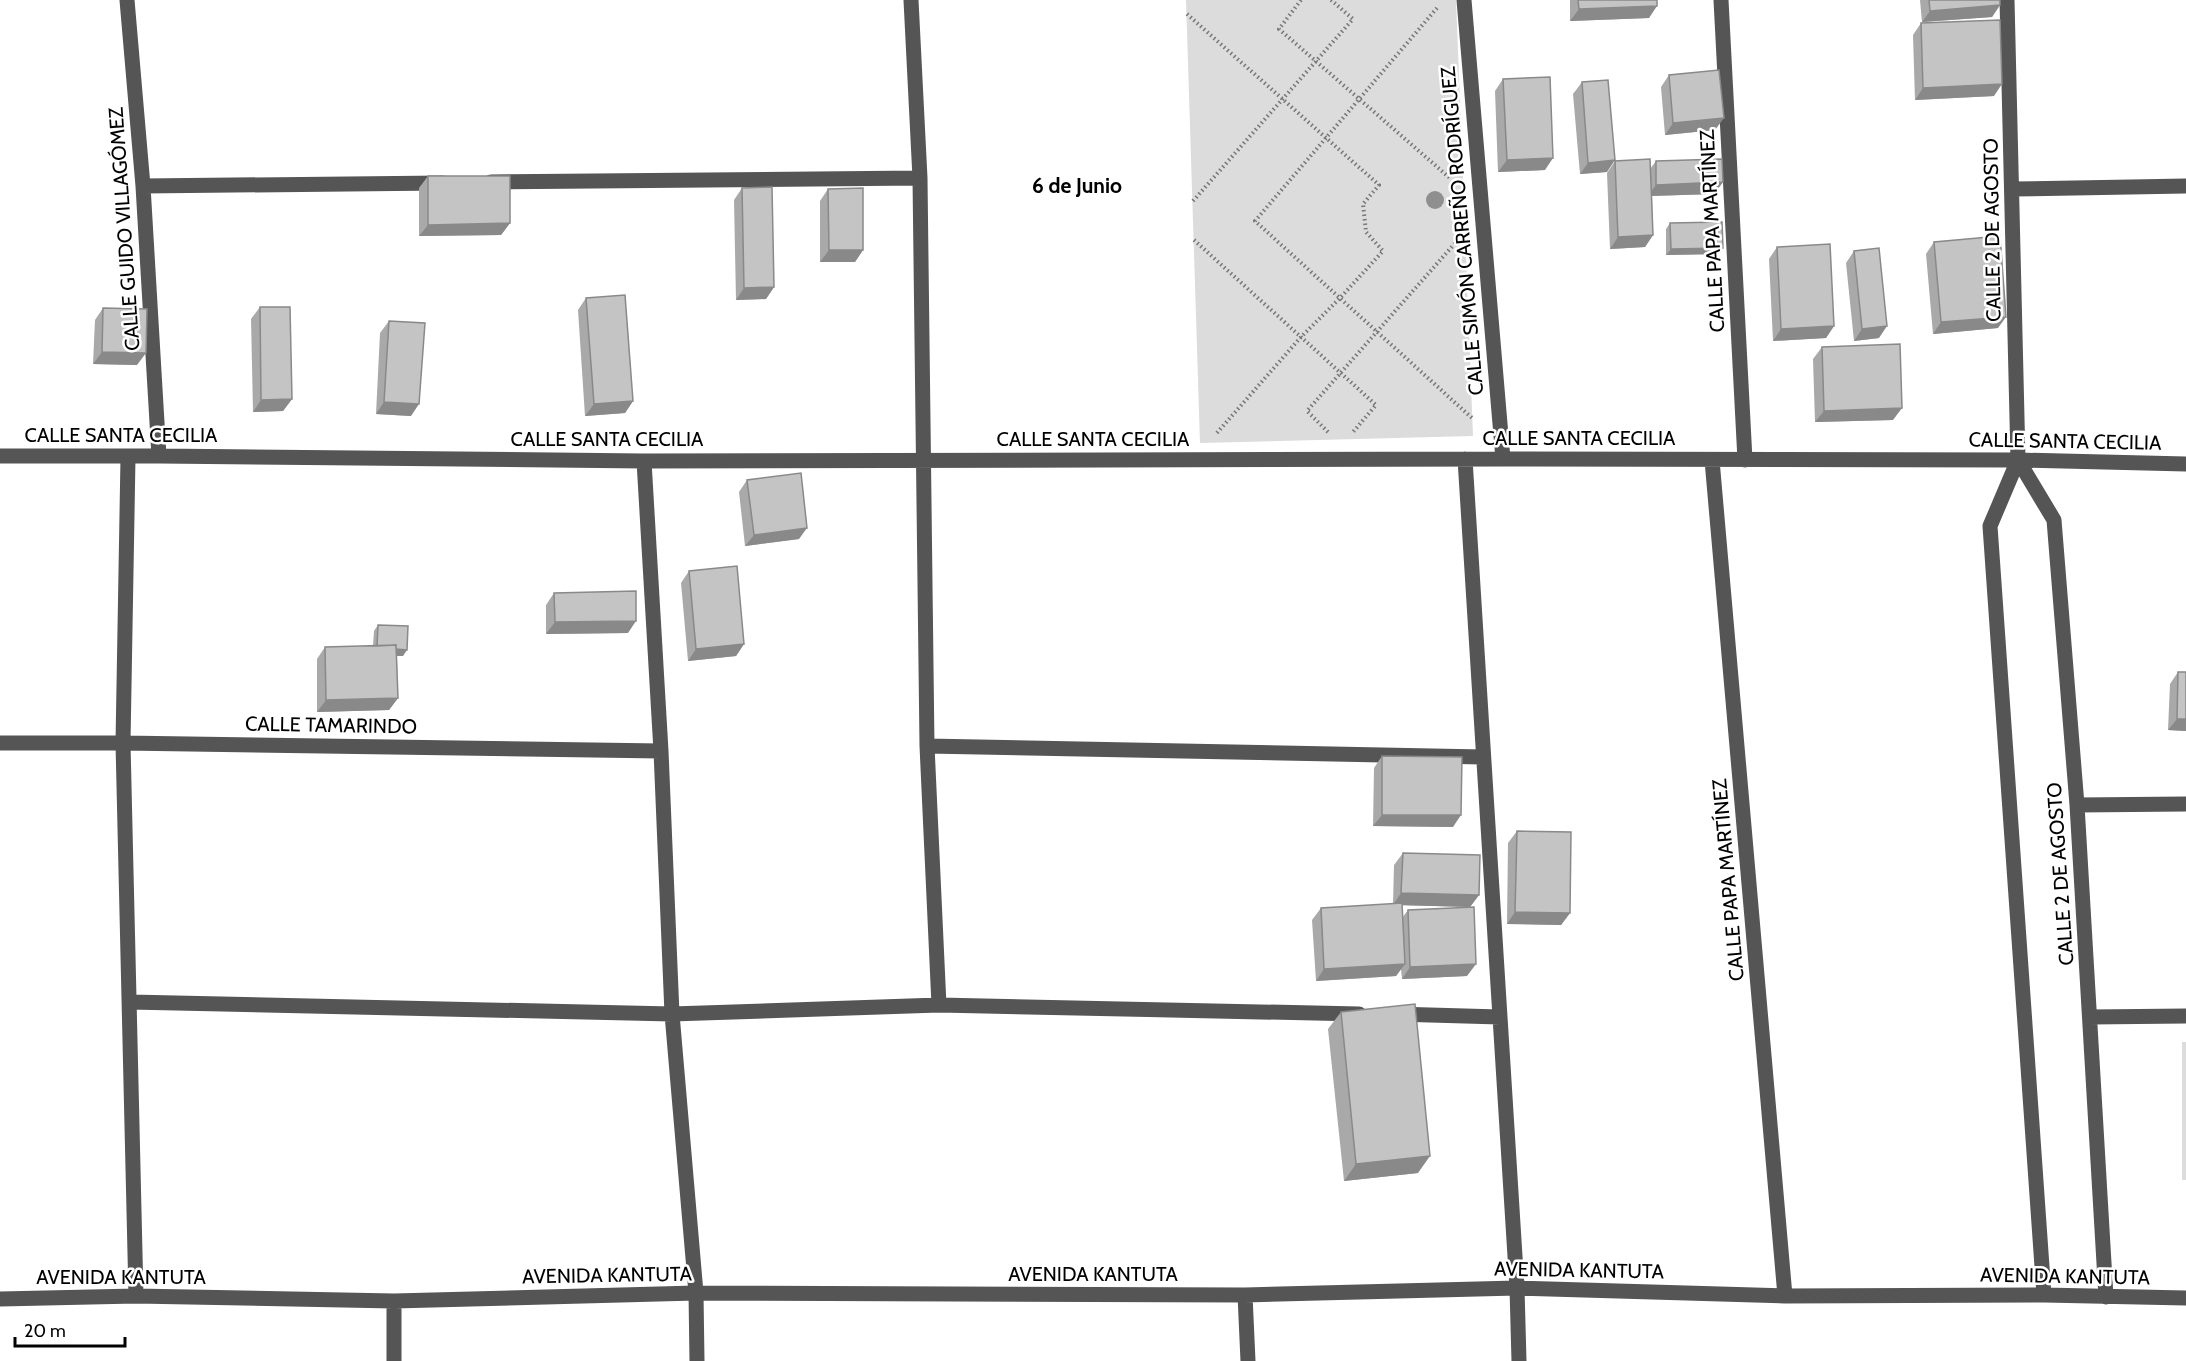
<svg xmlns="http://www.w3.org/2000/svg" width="2186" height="1361" font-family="Cabin,sans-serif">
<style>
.green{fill:#dcdcdc}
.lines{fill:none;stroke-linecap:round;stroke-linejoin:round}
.path{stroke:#777;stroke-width:4;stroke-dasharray:1.5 3;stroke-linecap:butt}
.minor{stroke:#555;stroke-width:15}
.tree{fill:#8f8f8f}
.wall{fill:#a9a9a9}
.shaded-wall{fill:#898989}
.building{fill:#c4c4c4;stroke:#898989;stroke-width:1.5}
.labels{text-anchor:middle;stroke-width:5;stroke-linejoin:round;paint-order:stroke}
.street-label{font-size:20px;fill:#000;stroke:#fff}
.neighbourhood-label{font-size:21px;font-weight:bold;fill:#000;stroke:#fff}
</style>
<rect width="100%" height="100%" fill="#fff"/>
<path class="green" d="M1186 0H1456L1473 436 1200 443Z
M2182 1042H2186V1180H2182Z"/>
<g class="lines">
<path class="path" d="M1301 0 1279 29 1451 179
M1437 8 1255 221 1472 418
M1187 14 1379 185 1363 204 1366 232 1383 251 1340 298 1301 337 1216 434
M1193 201 1353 19 1331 0
M1194 240 1376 405 1353 432
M1328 432 1307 411 1457 241"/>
<path class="minor" d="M127 0 143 186 159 456
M911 0 920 178 927 746 939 1005
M1464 0 1503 459
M1721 0 1745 460
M2007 0 2018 460 1990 526 2044 1295
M491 182 920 178
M143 186 443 183
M2013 189 2186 186
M0 456H159L644 461 1503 459 2018 460 2186 464
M128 457 123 743 136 1296
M1465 459 1517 1288 1519 1361
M1712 460 1785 1296
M2018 460 2054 520 2077 805 2106 1297
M644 461 661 751 672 1014 696 1293 697 1361
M0 743H123L661 751
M927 746 1483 757
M2077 805 2186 804
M130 1002 672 1014 939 1005 1359 1014
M1395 1014 1500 1017
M2090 1017 2186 1016
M1245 1295 1248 1361
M0 1299 136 1296 394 1301 696 1293 1245 1295 1517 1288 1785 1296 2044 1295 2186 1298
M394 1301V1361"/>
</g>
<circle class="tree" cx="1435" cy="200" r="9"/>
<path class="wall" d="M1570 0H1657L1649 18 1570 21Z
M1920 0H2000V5L1992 17 1922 22Z
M1921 23 1994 96 1915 100 1913 35Z
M1669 75 1715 130 1665 135 1661 87Z
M1503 79 1545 170 1498 172 1495 91Z
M1582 82 1607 172 1580 174 1573 94Z
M1615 161 1650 169 1656 161 1723 182 1714 194 1652 196 1653 235 1645 247 1610 249 1607 173Z
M428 176 510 223 501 235 419 236V188Z
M742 188 774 287 766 299 736 300 734 200Z
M828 189 863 250 855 262H820V201Z
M1670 223 1719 254 1666 255V229Z
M1934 242 1998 328 1933 334 1926 254Z
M1777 247 1834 326 1826 338 1773 341 1769 259Z
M1854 251 1879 338 1854 341 1846 263Z
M586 298 633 401 625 413 585 416 578 310Z
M260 307 292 399 283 411 253 412 251 319Z
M103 308 137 365 93 364 95 320Z
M389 321 411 416 376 414 380 333Z
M1822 347 1893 420 1815 422 1813 359Z
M747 480 799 539 745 546 739 492Z
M689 571 744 644 736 656 688 661 681 583Z
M554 593 628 633 546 634V605Z
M378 625 403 656H397L398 698 389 710 317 712V659L325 647 373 646 374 631Z
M2178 672H2186V731L2168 730 2170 684Z
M1382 756 1453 827 1373 826 1374 768Z
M1517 831 1570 913 1561 925 1507 924 1508 843Z
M1403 853 1479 895 1470 907 1402 905V918L1408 910 1467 976 1402 979 1401 969 1396 976 1316 981 1312 920 1321 908 1393 904 1394 865Z
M1341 1012 1418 1173 1344 1181 1328 1029Z"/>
<path class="shaded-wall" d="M2000 5 1992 17 1922 22 1930 11Z
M1657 6 1649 18 1570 21 1579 9Z
M2002 84 1994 96 1915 100 1923 88Z
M1724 118 1715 130 1665 135 1673 123Z
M1553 158 1545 170 1498 172 1507 160Z
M1615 160 1607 172 1580 174 1588 163Z
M1723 182 1714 194 1648 196 1656 185Z
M510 223 501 235 419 236 428 225Z
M1653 235 1645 247 1610 249 1618 237Z
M1723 248 1719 254 1666 255 1671 249Z
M829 250H863L855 262H820Z
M774 287 766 299 736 300 744 288Z
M2006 317 1998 328 1933 334 1941 322Z
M1834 326 1826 338 1773 341 1781 329Z
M1887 326 1879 338 1854 341 1862 329Z
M102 352 146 353 137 365 93 364Z
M292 399 283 411 253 412 261 400Z
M633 401 625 413 585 416 594 404Z
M384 402 419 404 411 416 376 414Z
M1902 408 1893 420 1815 422 1824 411Z
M807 528 799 539 745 546 754 535Z
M636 621 628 633 546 634 555 622Z
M744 644 736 656 688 661 696 649Z
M377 649 407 650 403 656 373 655Z
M398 698 389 710 317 712 326 700Z
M2177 719H2186V731L2168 730Z
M1382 815H1461L1453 827 1373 826Z
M1401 893 1479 895 1470 907 1393 905Z
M1515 912 1570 913 1561 925 1507 924Z
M1405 964 1396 976 1316 981 1324 969Z
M1476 964 1467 976 1402 979 1410 967Z
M1430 1156 1418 1173 1344 1181 1356 1164Z"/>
<path class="building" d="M1578 0H1657V6L1579 9Z
M1929 0H2000V5L1930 11Z
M2000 20 2002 84 1923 88 1921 23Z
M1719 70 1724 118 1673 123 1669 75Z
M1550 77 1553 158 1507 160 1503 79Z
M1608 80 1615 160 1588 163 1582 82Z
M1650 159 1653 235 1618 237 1615 161Z
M1722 159 1723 182 1656 185V161Z
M428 176H510V223L428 225Z
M772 187 774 287 744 288 742 188Z
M863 188V250H829L828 189Z
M1722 222 1723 248 1671 249 1670 223Z
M2000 236 2006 317 1941 322 1934 242Z
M1830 244 1834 326 1781 329 1777 247Z
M1879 248 1887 326 1862 329 1854 251Z
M625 295 633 401 594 404 586 298Z
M260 307H290L292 399 261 400Z
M103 308 147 309 146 353 102 352Z
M389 321 425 323 419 404 384 402Z
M1900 344 1902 408 1824 411 1822 347Z
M801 473 807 528 754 535 747 480Z
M737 566 744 644 696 649 689 571Z
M636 591V621L555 622 554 593Z
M378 625 408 626 407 650 396 649V645L377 646Z
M396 645 398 698 326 700 325 647Z
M2178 672H2186V719H2177Z
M1382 756 1462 757 1461 815H1382Z
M1517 831 1571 832 1570 913 1515 912Z
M1403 853 1480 855 1479 895 1401 893Z
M1402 903 1405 964 1324 969 1321 908Z
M1474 907 1476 964 1410 967 1408 910Z
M1415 1004 1430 1156 1356 1164 1341 1012Z"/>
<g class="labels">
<g class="street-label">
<text transform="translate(124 229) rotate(-94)" y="7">CALLE GUIDO VILLAGÓMEZ</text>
<text transform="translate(1992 230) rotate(-91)" y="7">CALLE 2 DE AGOSTO</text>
<text transform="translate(1462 231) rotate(-95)" y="7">CALLE SIMÓN CARREÑO RODRÍGUEZ</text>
<text transform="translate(1712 231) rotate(-93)" y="7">CALLE PAPA MARTÍNEZ</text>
<text x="121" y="442">CALLE SANTA CECILIA</text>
<text x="1579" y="445">CALLE SANTA CECILIA</text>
<text x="607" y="446">CALLE SANTA CECILIA</text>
<text x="1093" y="446">CALLE SANTA CECILIA</text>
<text transform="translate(2065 441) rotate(1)" y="7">CALLE SANTA CECILIA</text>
<text transform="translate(331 725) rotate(1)" y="7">CALLE TAMARINDO</text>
<text transform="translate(2060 874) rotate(-94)" y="7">CALLE 2 DE AGOSTO</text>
<text transform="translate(1728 880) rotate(-95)" y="7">CALLE PAPA MARTÍNEZ</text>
<text transform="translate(1579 1270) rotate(1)" y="7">AVENIDA KANTUTA</text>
<text x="1093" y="1281">AVENIDA KANTUTA</text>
<text transform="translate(607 1275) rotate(-1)" y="7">AVENIDA KANTUTA</text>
<text transform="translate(2065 1276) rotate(1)" y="7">AVENIDA KANTUTA</text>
<text x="121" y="1284">AVENIDA KANTUTA</text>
</g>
<g class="neighbourhood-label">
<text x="1077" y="193">6 de Junio</text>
</g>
</g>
<path d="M15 1337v9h110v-9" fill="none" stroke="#000000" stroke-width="3"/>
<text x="24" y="1337" font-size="18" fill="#000000" stroke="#ffffff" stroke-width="4.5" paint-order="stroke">20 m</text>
</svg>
